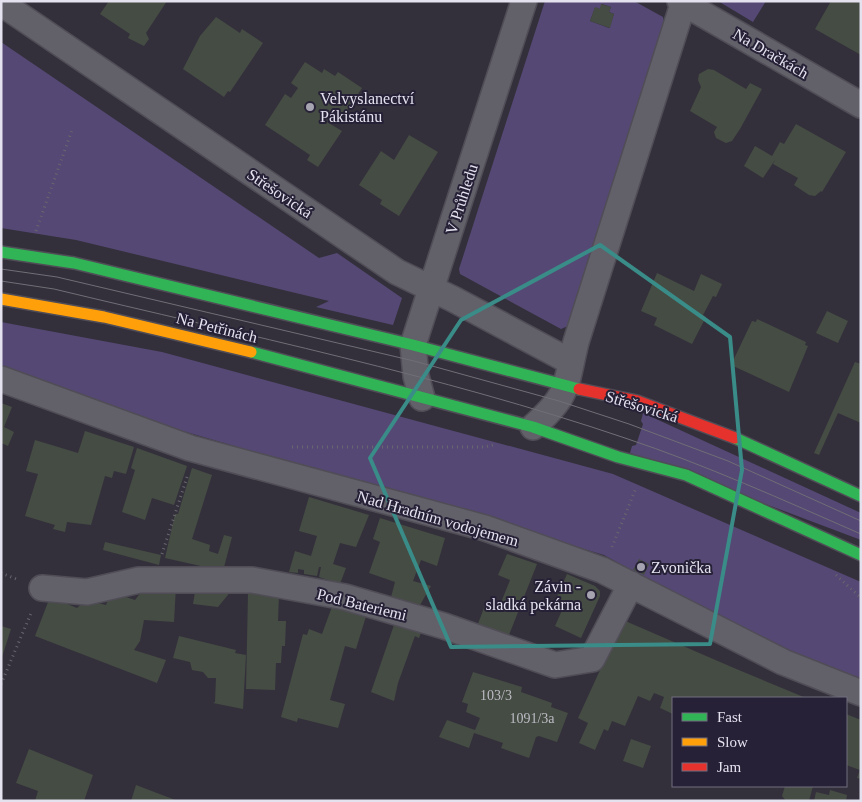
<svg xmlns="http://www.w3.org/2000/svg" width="862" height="802" font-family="'Times New Roman',serif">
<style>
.green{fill:#554874;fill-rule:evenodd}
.building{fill:#454c43}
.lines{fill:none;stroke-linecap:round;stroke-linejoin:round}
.street-casing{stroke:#504d57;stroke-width:28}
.fast-casing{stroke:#504d57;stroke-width:14}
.slow-casing{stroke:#504d57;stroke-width:14}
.jam-casing{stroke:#504d57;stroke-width:14}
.path{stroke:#68666e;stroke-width:3;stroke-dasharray:1 4;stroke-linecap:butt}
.street{stroke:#626069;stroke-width:25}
.fast{stroke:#30b455;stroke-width:11}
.slow{stroke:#ff9f0a;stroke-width:11}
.jam{stroke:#e5322d;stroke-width:11}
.tram{stroke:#706e76;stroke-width:1}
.marked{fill:none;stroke:#3a8c88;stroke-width:4;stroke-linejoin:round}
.poi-dot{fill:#a7a4b1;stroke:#262136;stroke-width:2}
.labels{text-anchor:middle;stroke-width:4;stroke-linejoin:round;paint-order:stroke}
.number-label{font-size:14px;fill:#bdbcc5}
.street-label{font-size:16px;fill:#e5e2f0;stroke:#262136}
.poi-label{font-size:16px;fill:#e5e2f0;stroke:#262136;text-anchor:start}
</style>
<rect width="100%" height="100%" fill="#33303b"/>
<path class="green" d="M545 1H634L663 17 664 22 568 326 561 329 460 274 459 269ZM602 4 611 7 609 12 614 14 609 28 590 21 595 8 600 9Z
M718 1H766L753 22Z
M1 42 319 258 337 253 402 298 393 325 316 307 329 301 76 240 1 228Z
M1 322 162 352 613 474 861 582V680L759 641 604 555 183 431 1 366Z
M643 413 861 513V540L630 453 632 446 636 445 643 424 641 421Z"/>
<path class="building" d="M109 1H167L146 33 149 39 144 46 128 38 130 34 100 14Z
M831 1H861V55L815 29Z
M601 4 611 7 609 12 614 14 610 28 590 21 595 7 600 9Z
M216 17 240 33 242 29 263 43 230 92 228 91 224 97 183 69 200 36Z
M305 62 322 73 324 69 335 76 338 72 362 88 343 117 334 111 327 122 342 131 318 167 307 160 310 155 265 125 285 94 291 98 298 88 291 83Z
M708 69 714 70 746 89 750 83 762 89 740 129 732 141 726 143 716 138 714 132 717 127 690 111 701 87 698 80 699 74Z
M796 124 846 152 822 192 821 191 815 196 809 195 794 185 798 178 773 164 775 160 763 178 744 166 755 146 772 156 780 142 784 144Z
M409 135 438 152 399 216 380 204 382 200 359 185 381 151 394 160Z
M657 273 694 291 701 274 722 284 716 297 713 296 703 315 706 317 692 344 654 325 657 318 641 311Z
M827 311 848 321 838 343 816 333Z
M757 319 806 342 805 345 808 346 789 392 731 365 752 321 756 322Z
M855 362 861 364V423L838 413 819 455 814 453Z
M1 403 12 407 4 427 14 432 8 446 1 443Z
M85 431 134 447 126 474 114 471 112 478 105 476 91 525 67 522 65 532 53 529 55 525 25 516 38 474 26 471 35 440 78 453Z
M137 448 187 466 174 505 152 498 145 520 122 512 135 470 131 468Z
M192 468 212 475 192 539 210 545 209 551 218 554 224 535 232 537 223 571 165 558 175 514H178Z
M309 497 369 515 356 547 340 543 333 564 346 568 340 584 319 577 321 567H319L317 576 304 574V570L298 569V573L289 572 295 551 311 556 317 536 299 531Z
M380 518 445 538 437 566 421 560 413 581 431 586 420 605 405 603 391 597 395 582 369 573 380 542 373 539Z
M105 542 161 555 159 565 103 550Z
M507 554 537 564 507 640 476 629 487 600 500 605 510 580 498 575Z
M639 559 649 564 644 575 633 570Z
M567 574 595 586 600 591V596L581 638 555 626 563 608 554 604Z
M176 586 174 622 144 620 140 641 134 650 166 660 157 683 35 636 50 597 77 608 86 600 106 605 111 592 135 600 145 587Z
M196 586 232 590 218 607 193 604Z
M248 593 279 595 278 621H286L285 646H282L281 663H276L275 690 246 689Z
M333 604 367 613 356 649 345 646 330 700 345 704 338 728 298 718 297 722 281 717 303 634 307 635 309 629 322 634Z
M623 620 734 668 806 698H673V714L660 708 664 697 654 693 650 701 638 696 625 726 612 721 608 731 604 729 595 750 579 743 588 723 578 718Z
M395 622 422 630 419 638 415 636 398 683 394 701 371 692Z
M1 626 11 629 2 657H1Z
M179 636 236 650 235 653 246 655 243 709 213 703 215 702 216 678H208L203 672 192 670 190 662 173 658Z
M473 672 522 687 521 692 552 703 551 707 568 713 557 742 539 736 536 737 529 758 501 748 503 743 474 733 469 748 439 737 447 720 475 730 480 718 466 712 468 704 462 702Z
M846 714 861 720V779L857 778 860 770 846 765Z
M631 739 651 746 643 768 623 761Z
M29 749 93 775 84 801H35L38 791 16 783Z
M136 785 178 801H131Z
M785 786H813L809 801H786L782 796Z
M830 790 847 795 846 801H814L816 792 829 795Z"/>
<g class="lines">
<g class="street-casing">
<path id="street" d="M680 1 861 105
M1 3 397 272 453 299 571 362
M1 379 190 448 485 528 602 570 783 662 861 693
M422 398 416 376 413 345 524 1
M533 427C570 394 565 387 576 342L684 1
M42 588 87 592 139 580H252L345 597 444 626 555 665 592 659 631 584"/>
</g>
<g class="fast-casing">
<path id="fast" d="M1 252 74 263 413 345 579 389
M251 352 533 427 618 457 686 475 861 555
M735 438 861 496"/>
</g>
<g class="slow-casing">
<path id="slow" d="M1 299 104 317 251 352"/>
</g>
<g class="jam-casing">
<path id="jam" d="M579 389 637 401 735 438"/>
</g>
<path class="path" d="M36 231 72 130
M292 447H485L493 445
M612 547 636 488
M162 554 188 474
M1 573 19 580
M836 575 861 598
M1 684 32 611"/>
<use href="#street" class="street"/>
<use href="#fast" class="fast"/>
<use href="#slow" class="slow"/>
<use href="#jam" class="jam"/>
<path class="tram" d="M1 269 57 277 414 361 559 401 629 424 728 461 861 521
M1 281 54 289C245 335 439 375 625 438 706 465 783 500 861 534"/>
</g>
<path class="marked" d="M600 245 730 337 742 470 710 644 451 647 370 458 461 320Z"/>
<g class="poi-dot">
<circle cx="310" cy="107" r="5"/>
<circle cx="641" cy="567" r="5"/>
<circle cx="591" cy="595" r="5"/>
</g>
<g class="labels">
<g class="number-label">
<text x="496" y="700">103/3</text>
<text x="532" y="723">1091/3a</text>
</g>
<g class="street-label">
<text transform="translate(771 53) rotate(30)" y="6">Na Dračkách</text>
<text transform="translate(280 193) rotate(34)" y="6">Střešovická</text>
<text transform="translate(461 199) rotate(-72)" y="6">V Průhledu</text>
<text transform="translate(217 327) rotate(14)" y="6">Na Petřinách</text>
<text transform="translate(642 406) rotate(17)" y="6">Střešovická</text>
<text transform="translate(438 518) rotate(16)" y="6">Nad Hradním vodojemem</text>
<text transform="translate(362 604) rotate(14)" y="6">Pod Bateriemi</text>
</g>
<g class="poi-label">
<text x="320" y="104">Velvyslanectví<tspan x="320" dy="18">Pákistánu</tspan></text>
<text x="651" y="573">Zvonička</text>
<text x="581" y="592" text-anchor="end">Závin -<tspan x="581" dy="18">sladká pekárna</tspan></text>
</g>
</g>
<rect width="862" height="802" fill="none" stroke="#e5e2f0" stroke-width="5"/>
<rect x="672" y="697" width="175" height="90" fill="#262136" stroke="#726e80"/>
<rect x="682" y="713" width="25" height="8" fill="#30b455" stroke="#726e80"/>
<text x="717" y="722" font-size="15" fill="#e5e2f0">Fast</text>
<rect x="682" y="738" width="25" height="8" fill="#ff9f0a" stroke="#726e80"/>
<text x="717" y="747" font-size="15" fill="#e5e2f0">Slow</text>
<rect x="682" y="763" width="25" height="8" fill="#e5322d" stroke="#726e80"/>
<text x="717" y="772" font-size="15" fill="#e5e2f0">Jam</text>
</svg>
